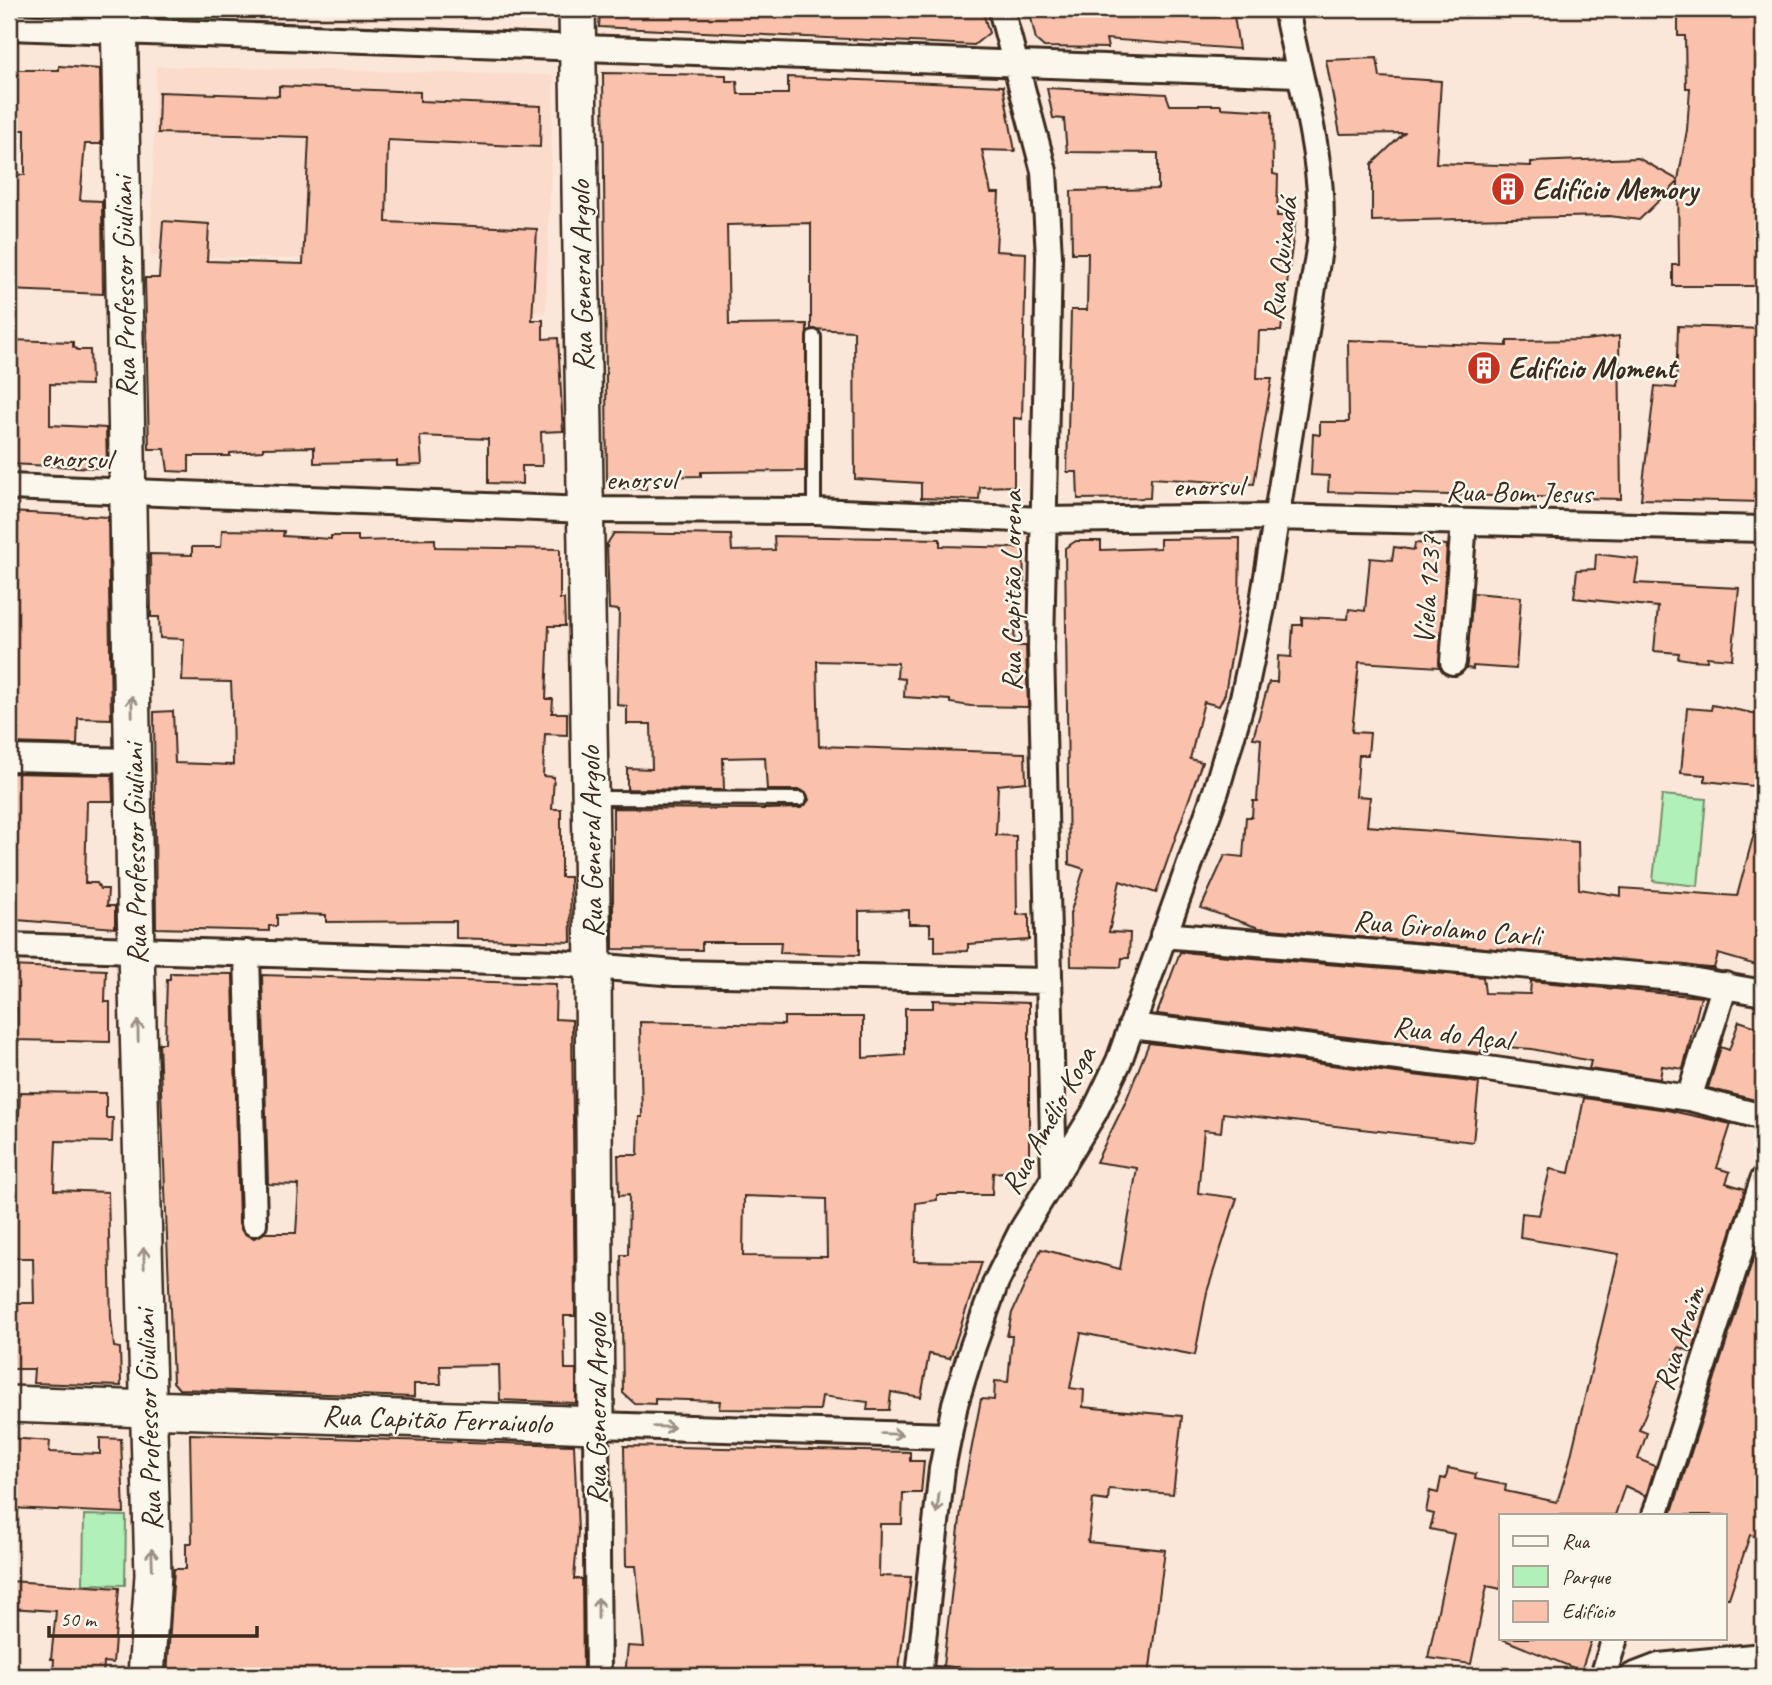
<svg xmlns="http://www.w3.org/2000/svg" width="1772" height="1685" font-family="Caveat,sans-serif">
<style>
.built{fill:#fbdccc}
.green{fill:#b1f0b8;stroke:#768d6b;stroke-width:2}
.building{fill:#fac2ad;stroke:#3b2a1e;stroke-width:2;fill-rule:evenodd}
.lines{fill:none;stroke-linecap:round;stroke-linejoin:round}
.lane-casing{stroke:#3b2a1e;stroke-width:18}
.street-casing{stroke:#3b2a1e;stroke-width:30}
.secondary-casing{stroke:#3b2a1e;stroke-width:40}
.lane{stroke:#fbf7ec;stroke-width:12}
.street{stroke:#fbf7ec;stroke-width:24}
.secondary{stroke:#fbf7ec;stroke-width:35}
.oneway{stroke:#9b9085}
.labels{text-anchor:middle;stroke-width:5;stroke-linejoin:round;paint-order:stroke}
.poi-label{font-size:30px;font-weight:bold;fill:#3b2a1e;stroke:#fbf7ec;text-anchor:start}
.street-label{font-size:30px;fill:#3b2a1e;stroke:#fbf7ec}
</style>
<rect width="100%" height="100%" fill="#fbe7d9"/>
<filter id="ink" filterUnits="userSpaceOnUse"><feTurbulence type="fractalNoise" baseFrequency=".0143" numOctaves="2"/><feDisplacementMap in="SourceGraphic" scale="14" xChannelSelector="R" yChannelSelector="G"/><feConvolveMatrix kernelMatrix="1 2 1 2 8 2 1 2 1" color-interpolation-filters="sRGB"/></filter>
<g filter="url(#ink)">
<path class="built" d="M156 66 554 75 546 312 378 308 379 261 150 256Z"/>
<path class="green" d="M26 9H107V25L27 23Z
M133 9H219V28L133 26Z
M1662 795 1706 799 1698 886 1653 881Z
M84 1515 126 1516 125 1585 83 1584Z"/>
<path class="building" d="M600 9H982L989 33 974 45 599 27Z
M1029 9H1233L1239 49 1106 39 1108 48 1044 47 1036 40Z
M1763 13V286H1673V265H1679L1678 182 1639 220 1610 216 1372 221V164L1404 133 1340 134 1326 60 1377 58 1380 77 1441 81 1436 163 1531 166V162L1638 158 1678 180 1687 130 1690 88H1686L1685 36H1678V14Z
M59 66 100 69 101 144H85L80 200 102 201 103 294 9 290V174L25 175V130H9V70H59Z
M603 73 726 75V81H737L738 94H788V77L1003 86 1015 151 982 150 991 193H999L996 251 1026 253 1022 419 1014 418V486L980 487 979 500 921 498V483L855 479 854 331 811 329V223L727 225 729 325 807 324 805 471 701 472V476L646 477V489L615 488 607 481Z
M279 86 420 92V101L541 106 540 147 388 140 386 222 537 229 532 320H543V339L558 338 563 431 541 432 542 466H522V484L488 483V439L420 436 422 465 397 466V461L314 463V447L263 448V451L230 453V456H189V472L168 471 165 449H149L145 278H159L163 221 209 224 207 261 303 264 309 137 158 133 159 92 279 96Z
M1047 88 1166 94 1170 105H1221V108L1272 111 1273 174 1278 175 1277 216H1296L1281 331H1259L1257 378H1272L1254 484 1151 478 1150 498 1078 499 1077 472H1067L1071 310H1087L1088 253H1072L1071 191 1158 189V153L1067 152 1064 119 1053 118Z
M1678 326 1763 329V502L1641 499 1655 386 1676 388Z
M1619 336 1621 499 1328 492 1329 476 1311 475 1313 434 1320 435V422H1349L1348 340 1507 346V341L1585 340Z
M9 340 73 342V347L78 350H90L91 385 50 384V425L106 428 107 465 97 468 9 464Z
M9 512 108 517 111 719 78 718 77 745 9 743Z
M222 530 284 531 283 536 331 539V536H358V541L435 539V547L560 549V599H564L565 626H549L546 699H553L552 713H567V735L545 734 543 776 554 777 552 809H561V877H570L571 942 456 938V921L326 922V915L302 914 277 915V926H269V931L156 928 154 712 173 711 175 763 233 765 232 703 231 682 182 681 184 639 160 638 159 617H151L150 554 192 555V547H221Z
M614 533 731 535 732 551 775 550 774 536 940 539V546L1023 548 1024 582H1016L1014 646H1026L1028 707 971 706 950 703V700L904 697 905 679 897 678 898 663 817 661 819 746 1025 753 1026 782 998 785 996 835 1016 836 1017 915 1029 914V940L968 944V951L935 952V936H930V924H909V910L859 911V955L780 953 781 942H702V950L613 949V808L767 809 801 808 809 800 807 794 801 790H767L765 757 723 758 724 790 627 789V768L652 769 651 724H627V706L617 705 619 610 609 609 607 544Z
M1240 538 1239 611 1225 694 1219 706 1204 702 1190 759 1202 762 1156 893 1120 881 1109 932 1130 933 1129 958H1122L1121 967 1071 966 1070 914 1084 869 1069 864 1065 548 1076 541H1101V550L1160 548V539Z
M1415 543 1447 545 1439 667 1359 662 1352 732 1370 733 1368 755H1359L1356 796 1370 797 1367 826 1578 842 1579 889 1621 896V888L1737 896 1756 826 1763 827V967L1718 954 1714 968H1709L1259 928 1201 908 1225 855 1243 857 1246 817H1252L1253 801H1257L1261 739 1253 738 1269 682H1277L1278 656 1291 657 1293 625H1302V617L1348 619 1349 609 1365 611 1370 558 1392 560 1394 547 1414 550Z
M1596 554 1639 559 1635 583 1739 588 1732 659 1707 657V661L1691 660 1678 658 1679 653 1654 651 1658 607 1574 598 1577 570 1595 569Z
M1473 593 1521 597 1516 669 1473 666V669L1466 668Z
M1712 705 1763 715V787L1705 781V775L1681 773 1687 708 1711 710Z
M9 773 112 775 113 801H87L85 883H97L100 889H108L107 906H115V928L17 920V914H9Z
M1180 952 1483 977 1485 993 1530 994 1531 981 1701 997 1683 1069 1662 1066 1660 1079 1589 1069 1591 1061 1532 1049 1482 1045 1481 1053 1157 1014Z
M9 966 106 970 105 1002H110V1042L16 1040 17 1008H9Z
M170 973 233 974 239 1223 242 1231 254 1238 264 1233H296L299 1185 268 1184 262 975 556 984 555 1019 572 1020 575 1316H564L565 1369H576V1403L500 1400 499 1365 440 1366 441 1384H414V1397L179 1389 173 1382 159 1043H165L167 979H170Z
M933 1000 1029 1003V1170L993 1173 992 1195H937V1200L916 1203 914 1261 982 1262 950 1358 929 1354 921 1397 891 1392 889 1410H867L868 1402 822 1396 820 1410 719 1409 720 1401 655 1399V1404L634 1403 623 1393 621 1255H628L629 1195 619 1196 618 1155H638L639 1117H642L640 1022 784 1025V1017H863V1058L905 1055V1008H933ZM744 1196 826 1199 827 1257 743 1256Z
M1739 1021 1763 1029V1102L1708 1088 1721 1047 1729 1050Z
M1149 1043 1479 1083 1473 1142 1223 1113 1221 1132 1204 1130 1198 1193 1237 1198 1207 1292 1195 1355 1081 1333 1070 1388 1084 1390 1083 1407 1182 1416 1173 1494 1109 1489 1108 1501 1093 1499 1088 1542 1165 1550 1149 1676H1055L943 1666 963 1493 981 1399 994 1400 995 1381 1008 1382 1012 1336H1007L1012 1313 1041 1249 1120 1269 1137 1168 1096 1162 1125 1103Z
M20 1092 106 1093V1118H113L112 1142 56 1141 54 1190 108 1192 111 1318 114 1347 120 1348 121 1386 33 1383 34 1369H9V1303H34L33 1258H9V1115H19Z
M1584 1098 1667 1110 1731 1124 1717 1168 1730 1172 1726 1183 1745 1189 1692 1352 1679 1347 1665 1382 1659 1380 1639 1430 1647 1433 1638 1459 1655 1466 1646 1496 1625 1486 1615 1515H1501V1589L1487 1586 1471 1664 1428 1658 1454 1534 1430 1529 1434 1514 1426 1512 1430 1491 1438 1493 1441 1478 1446 1479 1448 1468 1476 1474 1475 1479 1506 1485 1505 1491 1557 1502 1568 1468 1619 1254 1520 1238 1522 1213 1539 1215 1550 1169 1569 1173Z
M1763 1228V1537L1750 1535 1729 1598H1725V1515H1671Z
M190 1434 574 1445 578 1531 574 1579H582L583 1676H304L244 1672V1676H167L174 1569H186V1543H192Z
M9 1438 50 1441 49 1452 100 1454V1438L121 1439 124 1513 9 1508Z
M624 1446 910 1452V1461H924L921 1493H903L902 1524H880L879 1576 911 1577 898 1676H625L628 1646 644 1647 636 1566H626Z
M9 1581 119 1588 113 1663 104 1662 103 1676H53L54 1659H51L56 1611 9 1608Z
M1500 1638H1592L1581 1671Z"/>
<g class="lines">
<g class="lane-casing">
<path id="lane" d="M814 511V337
M594 798 800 799
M919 1673 968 1676"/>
</g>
<g class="street-casing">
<path id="street" d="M1001 9 1044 171 1049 256 1041 649 1054 1179
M9 27 1299 74
M9 487 585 510 814 511 1043 520 1274 517 1763 529
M1453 662 1464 522
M9 758 133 761
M1163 935 1685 979 1763 993
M9 946 558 963 675 973 1048 981
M247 953 254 1223
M1131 1026 1481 1068 1689 1098 1763 1117
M1689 1098 1725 985
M1655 1515 1763 1180
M598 1676 596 1425 949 1436
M919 1676 942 1469 955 1404 972 1349 996 1282 1022 1230 1094 1113 1119 1061 1216 791 1244 694 1262 608 1320 243C1326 163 1301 86 1286 9
M1603 1676 1615 1638
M1633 1676 1659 1666 1763 1656"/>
</g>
<g class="secondary-casing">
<path id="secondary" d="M119 9 136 950 153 1575 146 1676
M9 1404 596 1425 593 966 577 9"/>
</g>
<use href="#lane" class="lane"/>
<use href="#street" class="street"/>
<use href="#secondary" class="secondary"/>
</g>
<defs><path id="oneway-shaft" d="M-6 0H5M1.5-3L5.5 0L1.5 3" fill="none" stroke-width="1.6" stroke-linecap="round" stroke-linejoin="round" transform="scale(1.75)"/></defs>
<g class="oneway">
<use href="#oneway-shaft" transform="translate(132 706) rotate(-91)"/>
<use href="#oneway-shaft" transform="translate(138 1031) rotate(-91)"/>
<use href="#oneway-shaft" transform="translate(144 1258) rotate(-91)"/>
<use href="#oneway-shaft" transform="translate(664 1427) rotate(2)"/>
<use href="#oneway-shaft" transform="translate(892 1434) rotate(2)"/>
<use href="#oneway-shaft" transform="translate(938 1503) rotate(96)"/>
<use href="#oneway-shaft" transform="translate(152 1559) rotate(-92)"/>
<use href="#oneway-shaft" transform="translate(598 1608) rotate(-90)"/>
</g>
</g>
<defs>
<g id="building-disc" transform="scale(1.75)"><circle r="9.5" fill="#c8321e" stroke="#fbf7ec"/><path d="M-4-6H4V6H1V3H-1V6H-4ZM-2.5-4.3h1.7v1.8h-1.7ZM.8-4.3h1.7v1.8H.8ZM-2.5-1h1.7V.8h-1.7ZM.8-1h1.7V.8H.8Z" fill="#fff"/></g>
</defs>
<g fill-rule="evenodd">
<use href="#building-disc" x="1508" y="189"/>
<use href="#building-disc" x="1484" y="368"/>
</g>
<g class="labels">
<g class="poi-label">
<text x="1532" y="199">Edifício Memory</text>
<text x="1508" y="378">Edifício Moment</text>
</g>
<g class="street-label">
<text transform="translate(1280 259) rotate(-83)" y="10">Rua Quixadá</text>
<text transform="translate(581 276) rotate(-91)" y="10">Rua General Argolo</text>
<text transform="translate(124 287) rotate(-91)" y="10">Rua Professor Giuliani</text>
<text transform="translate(76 458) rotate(2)" y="10">enorsul</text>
<text x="641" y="489">enorsul</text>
<text transform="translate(1208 486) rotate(-1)" y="10">enorsul</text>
<text transform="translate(1519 492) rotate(1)" y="10">Rua Bom Jesus</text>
<text transform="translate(1427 590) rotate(-86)" y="10">Viela 1237</text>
<text transform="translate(1011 591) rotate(-90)" y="10">Rua Capitão Lorena</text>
<text transform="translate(591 842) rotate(-91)" y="10">Rua General Argolo</text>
<text transform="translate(135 854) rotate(-91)" y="10">Rua Professor Giuliani</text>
<text transform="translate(1447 928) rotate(5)" y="10">Rua Girolamo Carli</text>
<text transform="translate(1452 1033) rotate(7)" y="10">Rua do Açal</text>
<text transform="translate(1048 1120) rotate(-61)" y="10">Rua Amélio Koga</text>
<text transform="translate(1679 1338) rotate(-72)" y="10">Rua Araim</text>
<text transform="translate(596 1409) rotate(-90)" y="10">Rua General Argolo</text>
<text transform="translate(437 1419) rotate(2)" y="10">Rua Capitão Ferraiuolo</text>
<text transform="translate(148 1420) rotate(-92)" y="10">Rua Professor Giuliani</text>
</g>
</g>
<rect width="1772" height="1685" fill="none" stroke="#fbf7ec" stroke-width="35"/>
<rect x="18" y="18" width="1737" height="1650" fill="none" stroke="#3b2a1e" stroke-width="2.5" filter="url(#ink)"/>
<rect x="1499" y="1514" width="228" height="126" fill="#fbf7ec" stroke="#aea59a" stroke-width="2"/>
<rect x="1513" y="1536" width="35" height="10" fill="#fbf7ec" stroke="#aea59a" stroke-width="2"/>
<text x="1562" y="1548" font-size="21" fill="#3b2a1e">Rua</text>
<rect x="1513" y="1566" width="35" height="21" fill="#b1f0b8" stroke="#aea59a" stroke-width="2"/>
<text x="1562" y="1584" font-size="21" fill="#3b2a1e">Parque</text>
<rect x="1513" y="1601" width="35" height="21" fill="#fac2ad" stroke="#aea59a" stroke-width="2"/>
<text x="1562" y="1618" font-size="21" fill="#3b2a1e">Edifício</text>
<path d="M49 1626v10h208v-10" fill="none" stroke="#3b2a1e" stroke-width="3.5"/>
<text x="60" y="1626" font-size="21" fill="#3b2a1e" stroke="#fbf7ec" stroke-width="5" paint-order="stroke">50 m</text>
</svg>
